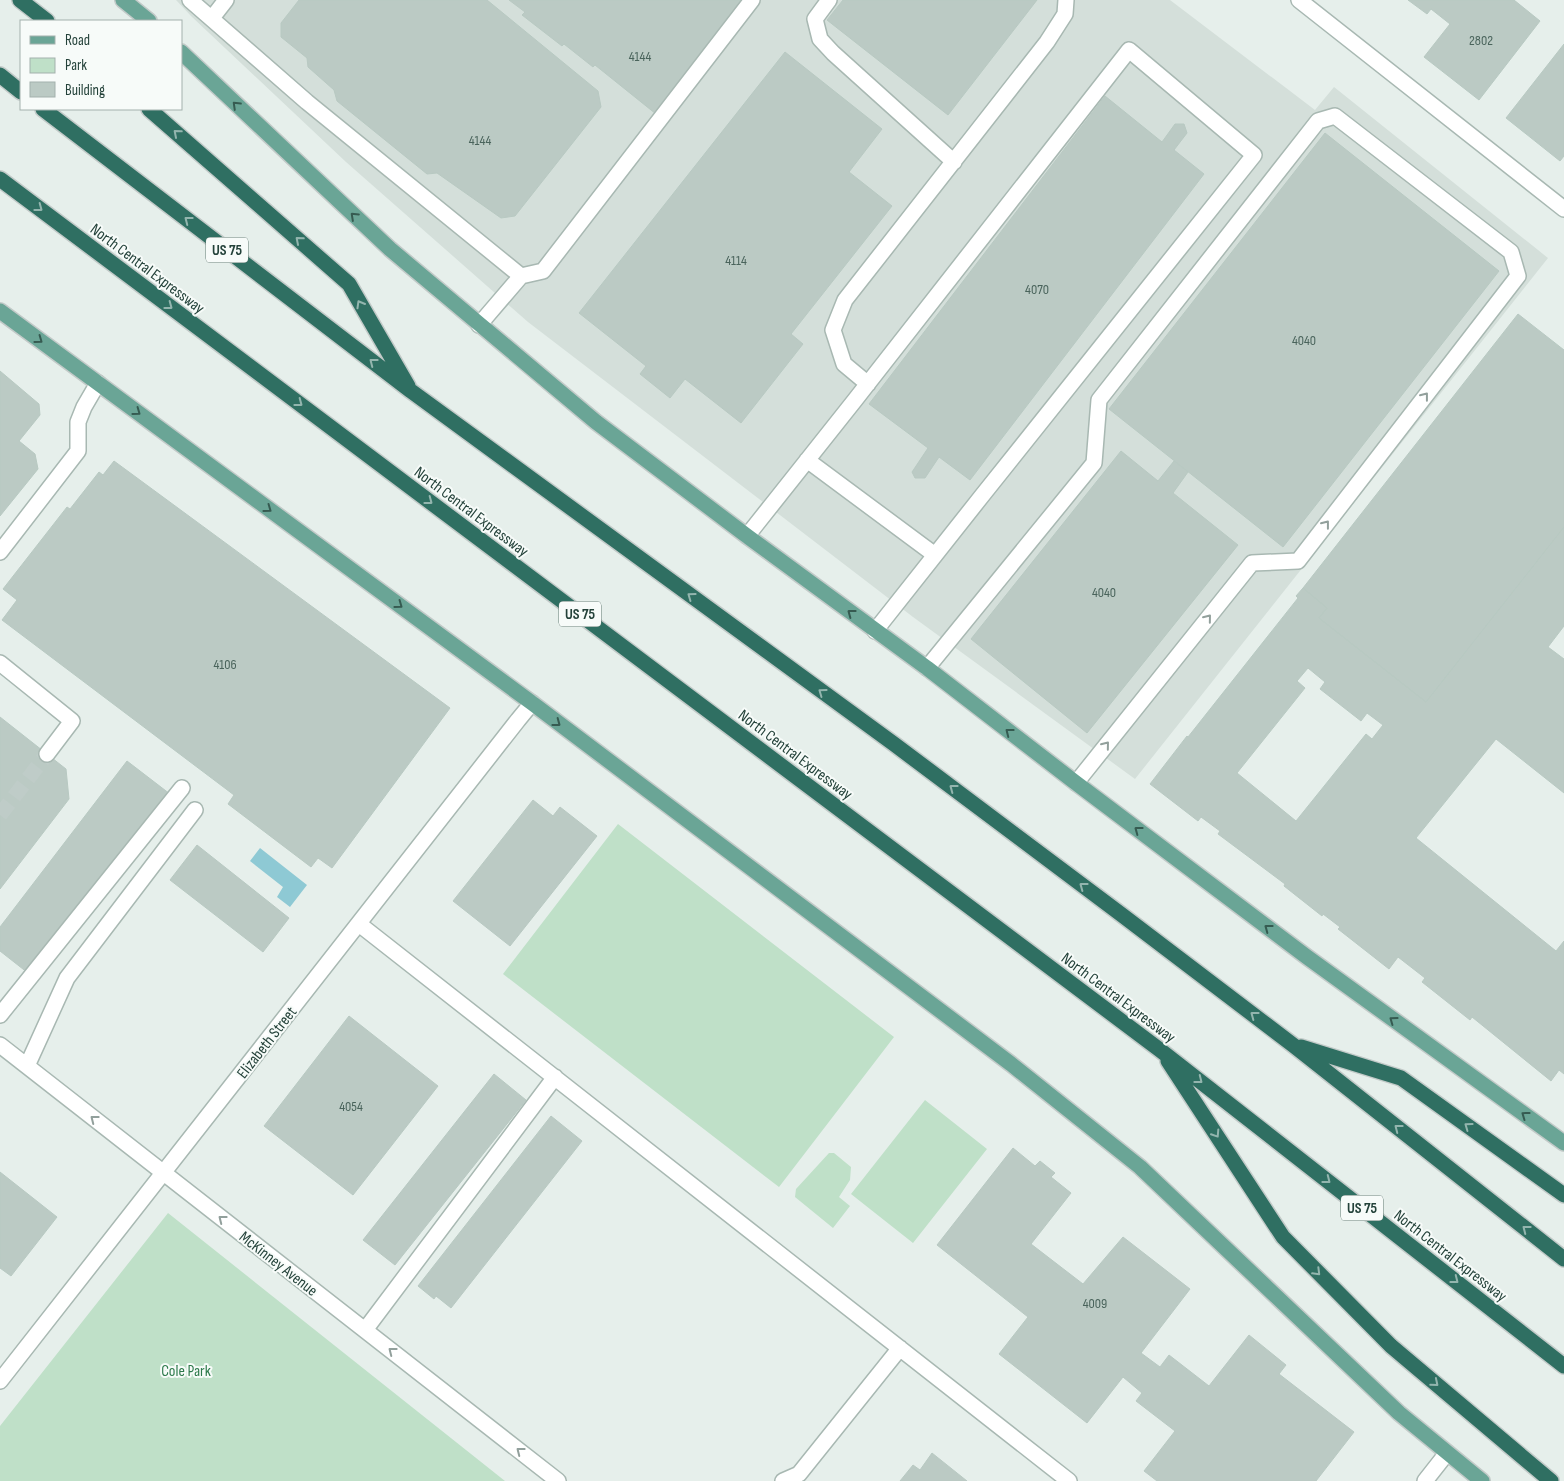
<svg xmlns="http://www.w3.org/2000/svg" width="1564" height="1481" font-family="'Sofia Sans Condensed',sans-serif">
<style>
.built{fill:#d4dfda}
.green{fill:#bfe0c8}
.water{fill:#8ec9d4}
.building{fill:#bbcac4;stroke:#b8c9c2;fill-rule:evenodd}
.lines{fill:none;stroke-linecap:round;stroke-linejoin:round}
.minor-tunnel{stroke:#bfccc8;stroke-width:15;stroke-dasharray:15 8;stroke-linecap:butt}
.minor-casing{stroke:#a8b8b2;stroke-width:18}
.major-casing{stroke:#c2cac8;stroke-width:18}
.highway-casing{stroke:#c2cac8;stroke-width:18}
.minor{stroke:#fff;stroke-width:15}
.major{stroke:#6aa596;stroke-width:15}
.highway{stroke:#2f6f62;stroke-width:15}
.oneway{stroke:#365b51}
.oneway2{stroke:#93b5ae}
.oneway3{stroke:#92a09c}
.labels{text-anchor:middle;stroke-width:4;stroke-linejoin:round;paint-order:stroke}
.number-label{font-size:14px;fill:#4a645c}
.shield{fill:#f7fbf9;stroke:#637a73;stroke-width:1}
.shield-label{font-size:15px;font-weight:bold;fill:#24423a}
.street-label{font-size:16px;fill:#24423a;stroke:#f7fbf9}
.park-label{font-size:16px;fill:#2d7a4b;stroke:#f7fbf9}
</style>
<rect width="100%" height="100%" fill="#e6efeb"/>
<path class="built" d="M176 0H1170L1315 110 1334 87 1548 258 1135 779 913 617 528 322 346 162 191 16Z"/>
<path class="green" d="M618 824 894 1037 779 1187 503 974Z
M925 1100 987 1149 913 1243 851 1194Z
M829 1153H834L851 1167 850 1180 839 1197 850 1206 833 1228 795 1197 796 1189Z
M168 1213 505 1481H0V1426Z"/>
<path class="water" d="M260 848 307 885 290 907 277 897 283 887 250 861Z"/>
<path class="building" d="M299 0H487L598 91 601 107 515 216 501 218 437 173 427 174 337 101 334 90 308 67 307 58 281 37V23Z
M509 0H745L656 114 595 65 593 67 564 44 562 46 522 15 525 12Z
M843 0H1037L948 115 827 20Z
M1408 0H1514L1540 21 1479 100 1424 57 1450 24 1431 9 1427 14Z
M1564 44V156L1560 161 1506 118Z
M785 52 882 129 849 172 892 206 791 334 803 344 741 423 685 379 670 398 640 374 646 366 579 313Z
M1105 96 1162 142 1175 124H1184L1187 133 1174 150 1204 174 970 480 939 457 925 478H915L912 472 928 448 869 404Z
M1325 133 1499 271 1283 547 1109 409Z
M1518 314 1564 350V527L1426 702 1319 618 1327 608 1303 588Z
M0 371 39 404 40 415 19 441 35 454 38 469 0 516Z
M1121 451 1158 481 1174 461 1188 472 1173 493 1238 545 1087 733 971 639Z
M114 461 450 708 332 868 318 858 311 867 228 804 234 795 2 620 17 600 3 589 67 507 70 509 99 472 103 475Z
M1564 527V626L1548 647 1564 659V793L1496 739 1416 838 1556 951 1564 941V1074L1559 1070 1551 1081 1472 1017 1470 1020 1422 982 1425 978 1398 957 1389 969 1338 929 1340 927 1323 914 1322 916 1284 886 1285 884 1218 834 1220 831 1201 817 1198 821 1150 784 1187 736 1188 737 1298 598 1296 596 1303 588 1327 608 1319 618 1426 702ZM1308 668 1325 682 1320 689 1361 721 1367 713 1383 725 1372 739 1366 734 1296 821 1237 773 1305 688 1297 681Z
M0 717 66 769 69 799 0 889Z
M127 761 170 794 28 973 0 951V927Z
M533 800 553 816 560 807 597 836 510 946 453 901Z
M197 845 289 918 263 952 170 880Z
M349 1016 438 1086 353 1195 264 1126Z
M494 1074 526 1100 395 1265 363 1240Z
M551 1116 582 1141 451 1308 436 1296 434 1299 418 1286Z
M1013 1148 1035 1166 1040 1161 1055 1173 1051 1177 1071 1193 1031 1244 1083 1284 1123 1237 1190 1289 1141 1353 1160 1367 1169 1355 1209 1386 1249 1335 1286 1365 1279 1374 1354 1432 1316 1481H1157L1144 1471 1175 1431 1136 1401 1142 1393 1123 1377 1087 1423 999 1354 1028 1317 937 1245Z
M0 1172 57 1217 11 1276 0 1268Z
M932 1453 967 1481H900L913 1465 920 1470Z"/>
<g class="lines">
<path class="minor-tunnel" d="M0 815 47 754"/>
<g class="minor-casing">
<path id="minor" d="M190 0 307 102 521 276 479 325
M829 0 815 19 820 39 833 53 954 162
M1299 0 1564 209
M212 18 226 0
M521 276 543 271 752 0
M868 384 844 364 833 330 845 300 1047 42 1065 14 1066 0
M807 460 935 555
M747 536 855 400 1129 50 1254 155 981 497 875 631
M0 552 78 451V422L84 407 98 383
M0 663 72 721 47 754
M927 668 1094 463 1099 400 1318 121 1335 116 1511 252 1518 276 1298 561 1252 563 1076 783
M359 924 1069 1481
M0 1015 182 788
M0 1045 558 1481
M27 1066 67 978 195 810
M365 1330 555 1077
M0 1381 518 720 532 703
M783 1481 799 1474 900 1348
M1425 1481 1447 1453"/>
</g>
<g class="major-casing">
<path id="major" d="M123 0 149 21
M181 52 390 249 596 422 747 536 927 668 1076 783 1307 957 1564 1143
M0 311 532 703 1011 1064 1140 1167 1399 1413 1482 1481"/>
</g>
<g class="highway-casing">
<path id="highway" d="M20 0 47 21
M0 75 21 92
M43 109 411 391 894 744 1122 915 1293 1045 1564 1259
M149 109 349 284 408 386
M0 179 1160 1050 1564 1366
M1301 1047 1401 1078 1564 1195
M1168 1061 1283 1237 1391 1346 1551 1481"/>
</g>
<use href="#minor" class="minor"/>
<use href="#major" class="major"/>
<use href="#highway" class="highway"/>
</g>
<defs><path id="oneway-chevron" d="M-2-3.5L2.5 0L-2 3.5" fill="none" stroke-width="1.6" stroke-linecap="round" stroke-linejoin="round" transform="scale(1.25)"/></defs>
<g class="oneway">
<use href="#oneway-chevron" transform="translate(236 105) rotate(-136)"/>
<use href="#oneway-chevron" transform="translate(354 216) rotate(-137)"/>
<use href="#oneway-chevron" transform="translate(39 340) rotate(36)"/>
<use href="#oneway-chevron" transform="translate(137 412) rotate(36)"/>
<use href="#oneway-chevron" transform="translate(268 509) rotate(36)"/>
<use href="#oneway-chevron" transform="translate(399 605) rotate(36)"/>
<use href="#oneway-chevron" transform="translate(851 613) rotate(-143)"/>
<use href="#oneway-chevron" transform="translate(557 723) rotate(37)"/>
<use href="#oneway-chevron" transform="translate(1009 732) rotate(-142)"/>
<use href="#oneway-chevron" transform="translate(1138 830) rotate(-143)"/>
<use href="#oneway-chevron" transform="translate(1268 928) rotate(-143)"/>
<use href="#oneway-chevron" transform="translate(1393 1020) rotate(-144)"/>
<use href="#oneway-chevron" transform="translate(1525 1115) rotate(-144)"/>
</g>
<g class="oneway2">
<use href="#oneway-chevron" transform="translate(177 133) rotate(-139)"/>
<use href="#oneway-chevron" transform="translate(39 208) rotate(37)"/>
<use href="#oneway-chevron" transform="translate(188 220) rotate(-142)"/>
<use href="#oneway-chevron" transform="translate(299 240) rotate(-139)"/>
<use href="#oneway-chevron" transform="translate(360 304) rotate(-120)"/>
<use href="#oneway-chevron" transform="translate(169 306) rotate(37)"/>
<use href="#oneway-chevron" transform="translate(373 362) rotate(-142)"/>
<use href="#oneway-chevron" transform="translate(299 403) rotate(37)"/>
<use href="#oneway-chevron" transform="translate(429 501) rotate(37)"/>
<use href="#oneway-chevron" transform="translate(691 596) rotate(-144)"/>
<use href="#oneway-chevron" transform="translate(822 692) rotate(-144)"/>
<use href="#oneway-chevron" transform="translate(953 788) rotate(-143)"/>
<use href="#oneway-chevron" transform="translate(1083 886) rotate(-143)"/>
<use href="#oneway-chevron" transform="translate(1254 1015) rotate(-143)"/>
<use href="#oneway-chevron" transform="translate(1199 1080) rotate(38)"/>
<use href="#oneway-chevron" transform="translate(1468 1126) rotate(-144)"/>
<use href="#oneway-chevron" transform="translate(1398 1128) rotate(-142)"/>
<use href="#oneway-chevron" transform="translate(1216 1134) rotate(57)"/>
<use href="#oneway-chevron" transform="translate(1327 1180) rotate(38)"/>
<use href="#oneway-chevron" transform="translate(1526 1229) rotate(-142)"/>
<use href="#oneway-chevron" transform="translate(1317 1272) rotate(45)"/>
<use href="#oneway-chevron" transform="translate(1455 1280) rotate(38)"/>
<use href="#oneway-chevron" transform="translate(1435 1383) rotate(40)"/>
</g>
<g class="oneway3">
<use href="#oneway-chevron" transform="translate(1425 396) rotate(-52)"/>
<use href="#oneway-chevron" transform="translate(1326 524) rotate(-52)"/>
<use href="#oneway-chevron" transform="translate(1208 618) rotate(-51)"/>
<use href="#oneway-chevron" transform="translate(1106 745) rotate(-51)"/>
<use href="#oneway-chevron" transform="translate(94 1119) rotate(-142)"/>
<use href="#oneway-chevron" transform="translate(222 1219) rotate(-142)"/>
<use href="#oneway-chevron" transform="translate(392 1351) rotate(-142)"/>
<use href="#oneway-chevron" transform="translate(520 1451) rotate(-142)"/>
</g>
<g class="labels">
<g class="number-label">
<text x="1481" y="45">2802</text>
<text x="640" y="61">4144</text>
<text x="480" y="145">4144</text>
<text x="736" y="265">4114</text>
<text x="1037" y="294">4070</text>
<text x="1304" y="345">4040</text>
<text x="1104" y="597">4040</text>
<text x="225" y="669">4106</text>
<text x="351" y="1111">4054</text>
<text x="1095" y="1308">4009</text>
</g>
<g class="shield">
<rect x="206" y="237.5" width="42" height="25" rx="4"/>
<rect x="559" y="601.5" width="42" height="25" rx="4"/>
<rect x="1341" y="1195.5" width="42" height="25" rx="4"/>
</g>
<g class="shield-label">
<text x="227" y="255">US 75</text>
<text x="580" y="619">US 75</text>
<text x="1362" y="1213">US 75</text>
</g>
<g class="street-label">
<text transform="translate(148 268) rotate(37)" y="6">North Central Expressway</text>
<text transform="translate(472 511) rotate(37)" y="6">North Central Expressway</text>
<text transform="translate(796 754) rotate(37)" y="6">North Central Expressway</text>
<text transform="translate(1119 997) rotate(37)" y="6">North Central Expressway</text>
<text transform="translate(266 1042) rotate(-52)" y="6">Elizabeth Street</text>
<text transform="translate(1451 1255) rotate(38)" y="6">North Central Expressway</text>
<text transform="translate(279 1263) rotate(38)" y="6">McKinney Avenue</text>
</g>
<g class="park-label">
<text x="186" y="1376">Cole Park</text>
</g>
</g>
<rect x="20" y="20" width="162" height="90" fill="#f7fbf9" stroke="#a3b1ad"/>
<rect x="30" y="36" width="25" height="8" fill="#6aa596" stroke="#a3b1ad"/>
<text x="65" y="45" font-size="15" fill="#24423a">Road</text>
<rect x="30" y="58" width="25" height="15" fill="#bfe0c8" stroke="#a3b1ad"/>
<text x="65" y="70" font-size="15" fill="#24423a">Park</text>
<rect x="30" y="82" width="25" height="15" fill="#bbcac4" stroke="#a3b1ad"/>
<text x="65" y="95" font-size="15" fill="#24423a">Building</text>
</svg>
